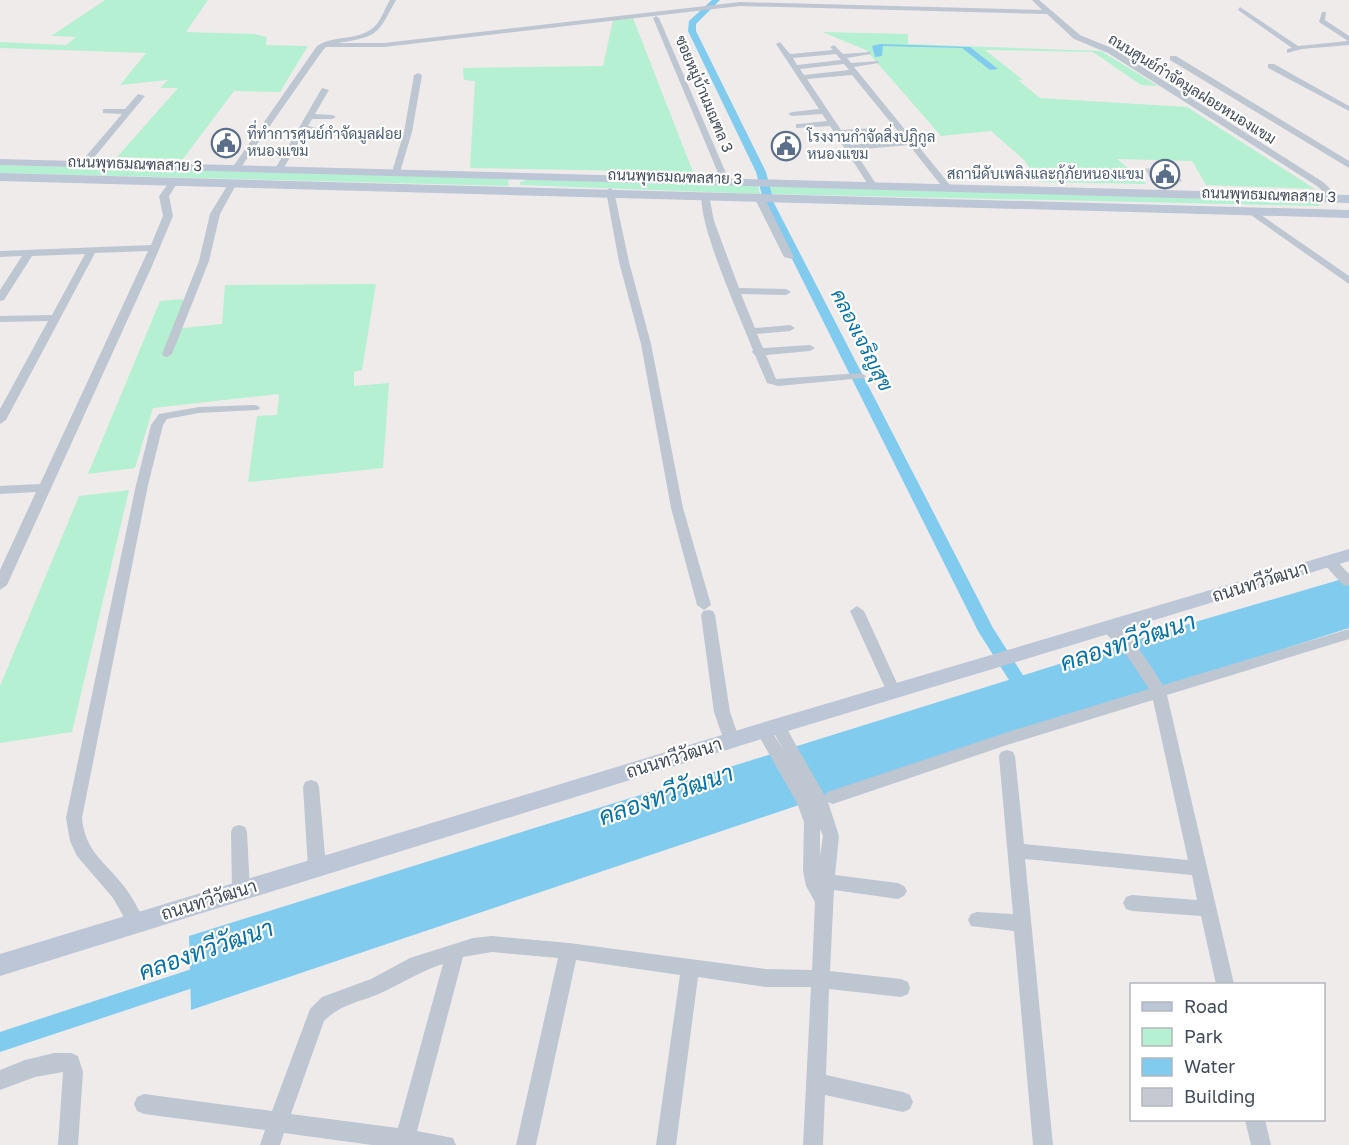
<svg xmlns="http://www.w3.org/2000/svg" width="1349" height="1145" font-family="'Golos Text',Sarabun,sans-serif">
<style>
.green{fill:#b6f0d3}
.water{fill:#81cbef}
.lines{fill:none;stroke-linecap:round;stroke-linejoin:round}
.canal{fill:#81cbef;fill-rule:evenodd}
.building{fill:#c7c9d2;stroke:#cfd0d8;stroke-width:1.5}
.minor{fill:#bec6d2;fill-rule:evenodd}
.secondary{fill:#bcc6d6;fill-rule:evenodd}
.labels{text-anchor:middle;stroke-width:4.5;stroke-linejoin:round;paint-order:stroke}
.far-street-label{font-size:15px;fill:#434c59;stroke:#fff}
.far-service-label{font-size:15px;fill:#4e5e75;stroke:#fff;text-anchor:start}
.street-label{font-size:18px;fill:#434c59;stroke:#fff}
.water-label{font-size:20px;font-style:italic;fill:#0674aa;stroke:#fff}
.near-water-label{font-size:24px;font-style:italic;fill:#0674aa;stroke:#fff}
</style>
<rect width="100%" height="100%" fill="#efebeb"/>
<path class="green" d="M105 0H208L186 32 254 34 267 37 266 45 308 46 280 92 234 91 183 159 117 157 178 88H160L168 80 120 85 146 53 0 48V42L66 45 76 37 51 36Z
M633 18 693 172 470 168 475 81 464 80 463 68 603 66 613 20Z
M822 32 908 34V44L1101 51 1158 86 1141 85 1093 52 985 50 1023 80H1018L1040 98 1187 107 1315 189 1206 185 1192 161 1117 159 1147 184 1039 182 1025 161 991 131 941 136 866 50Z
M0 165 512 178 508 181 509 186 0 173Z
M528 179 758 186 760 194 520 185V182Z
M770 185 1314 201 1321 206 770 194Z
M376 284 362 370 354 372V386L389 383 383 468 248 482 257 416 277 415 279 394 153 408 135 468 88 474 160 301 183 299V328L222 324 225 285Z
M129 490 72 732 0 743V686L79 496Z"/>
<path class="water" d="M880 44 970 47 998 69 990 70 962 48 883 46 882 56 875 57 872 46Z
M1349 577V628L882 777 191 1010 189 936 1168 630Z"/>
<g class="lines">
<path class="canal" d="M712 0H720L696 24V31L766 172 774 203 993 628 1035 694 1033 699H1021L978 631 764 203 756 172 688 31 689 21Z
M210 963 217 966 220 973 217 980 0 1052V1032Z"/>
</g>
<path class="building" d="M1146 169 1175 170 1181 181 1152 180Z"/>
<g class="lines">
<path class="minor" d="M390 0H396C377 35 379 36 339 43H384L740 2 1042 10 1032 0H1039L1080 35 1114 49 1323 182 1341 199 1333 201 1317 186 1108 53 1074 39 1047 14 740 6 384 47H326L323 50 239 170H233L232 168 317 46C335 34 360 42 376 25 382 18 385 8 390 0Z
M1240 7 1298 46 1348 41 1319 22 1322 12H1326L1325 20 1349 36V45L1302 49 1287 53V49L1292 48 1238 10Z
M656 16 659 18 729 180 728 182 721 180 653 18Z
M780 42 790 54 833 50 830 47 834 45 843 54 870 52 871 54 847 58 851 63 878 61 879 63 854 67 950 185V189H944L909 145 854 150 876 184 869 186 830 126 796 128V124H799L827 121 822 114 792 116 788 114 792 112 819 109 776 44ZM836 54 841 60 797 65 793 58ZM844 64 849 70 804 75 800 69ZM852 75 905 140 851 145 844 135 872 132 876 130 872 128 841 130 807 79Z
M1170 56H1176L1349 161V168L1170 60Z
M1268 64H1274L1349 106V111L1268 68Z
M418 73 422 75 412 132 400 172 396 175 392 172 404 132 414 75Z
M322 88 329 90 315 114 332 115 336 117 332 119H312L308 126 342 134 338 136 306 130 282 171H276L275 169Z
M138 94 145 96 87 166H81V162L122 114 103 113V109H125Z
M174 179 178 182 169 196 173 216 152 266 7 585 0 590V570L36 492 0 494V486L40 484 148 251 95 253 6 420 0 424V409L48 321 0 322V316L52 315 85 254 32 256 4 300 0 301V290L22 256 0 257V251L151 245 163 216 159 196 171 180Z
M230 181 237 183 220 214 209 261 172 354 167 357 163 356 162 354 199 261 210 214Z
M610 188 614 191 629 262 651 344 683 508 711 605 704 610 697 605 671 508 641 344 619 262 606 191Z
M702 193 709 195 714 221 739 288 786 289 791 292 786 295 741 294 755 328 790 325 795 328 790 331 757 334 763 348 810 345 815 348 810 351 766 355 776 379 860 373 866 376 864 378 778 386 767 383 755 355 752 352 753 350C741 319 696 221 702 193Z
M759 194 764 197 794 257 792 259 784 257 754 197Z
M1251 208 1349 276V284L1248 213V209Z
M254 405 258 406 260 408 258 410 199 413 167 419 163 425 148 485 82 818C85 851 104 861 123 885 132 896 139 910 145 922L142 928 136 930 130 928 113 898 77 856 70 841 66 818 136 485 151 425 159 414 199 407Z
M1329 556 1334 558 1349 574V586L1343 585 1324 564 1322 561Z
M857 606 864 611 901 692 899 696H889L887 692 850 611Z
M708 610 713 611 715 615 730 712 740 741 737 745 732 747 727 745 724 741 714 712 701 615 703 611Z
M1109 623C1130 629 1151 667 1163 685L1349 629V639L1167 695 1234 984H1216L1201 916 1132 911 1126 909 1123 903 1126 897 1132 895 1197 900 1192 875 1025 859 1053 1145H1033L1014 931 971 926 968 920 971 914 977 912 1013 914 999 756 1001 752 1007 750 1013 752 1015 756 1024 844 1188 860 1153 700 1010 744 833 804 828 802 839 836 835 875 898 883 904 886 907 891 904 896 898 899 834 890 830 971 901 979 908 982 910 988 908 994 901 997 829 989 826 1075 903 1092 910 1095 913 1102 910 1109 903 1112 825 1095 823 1145H803L811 987H765L698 977 676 1145H656L680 975 576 960 536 1145H516L558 958 492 952 463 957 417 1131 453 1138 456 1145H372L284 1133 280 1145H260L265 1130 144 1114 137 1111 134 1104 137 1097 144 1094 272 1111 310 1009 322 997 371 979 410 958 473 938 492 936 569 943 765 969 812 970 815 902 806 886 803 871 804 822 797 803 756 731 759 727 764 725 769 727 784 751 770 726 773 722 778 720 783 722 825 796 827 792 1008 732 1149 689 1124 651 1104 632 1102 628 1104 624ZM820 829 823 836 820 856ZM443 964 398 1128 291 1114 324 1021C342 1003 362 1002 383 992 404 982 421 971 443 964Z
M311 780 317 782 319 787 326 867 323 872 317 874 311 872 308 867 303 787 305 782Z
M239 825 245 827 247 832 250 891 247 896 241 899 235 896 232 891 231 832 233 827Z
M54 1053H71L78 1056 83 1072 78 1145H58L63 1072 35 1077 0 1090V1070L25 1060Z
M1245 1120H1265L1271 1145H1251Z"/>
<path class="secondary" d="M0 159 1349 195V203L0 165Z
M0 173 1349 210V218L0 181Z
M1349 549V561L778 734 0 976V954L778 718Z"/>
</g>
<defs>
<g id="civic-ring" transform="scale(1.5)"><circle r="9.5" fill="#fff" stroke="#5c6f8a" stroke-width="1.5"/><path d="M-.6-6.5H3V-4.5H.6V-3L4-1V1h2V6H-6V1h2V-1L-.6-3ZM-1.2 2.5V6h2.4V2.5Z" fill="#5c6f8a"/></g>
</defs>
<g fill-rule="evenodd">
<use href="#civic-ring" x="226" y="143"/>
<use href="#civic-ring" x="786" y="146"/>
<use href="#civic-ring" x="1165" y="174"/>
</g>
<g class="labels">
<g class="far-street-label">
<text transform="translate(1192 89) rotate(32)" y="5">ถนนศูนย์กำจัดมูลฝอยหนองแขม</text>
<text transform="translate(704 94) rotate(67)" y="5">ซอยหมู่บ้านมณฑล 3</text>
<text transform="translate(135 164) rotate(2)" y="5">ถนนพุทธมณฑลสาย 3</text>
<text transform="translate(675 177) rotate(2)" y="5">ถนนพุทธมณฑลสาย 3</text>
<text transform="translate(1269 195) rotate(2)" y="5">ถนนพุทธมณฑลสาย 3</text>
</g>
<g class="far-service-label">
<text x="247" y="139">ที่ทำการศูนย์กำจัดมูลฝอย<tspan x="247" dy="17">หนองแขม</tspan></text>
<text x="807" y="142">โรงงานกำจัดสิ่งปฏิกูล<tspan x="807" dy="17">หนองแขม</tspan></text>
<text x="1144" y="179" text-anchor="end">สถานีดับเพลิงและกู้ภัยหนองแขม</text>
</g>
<g class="street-label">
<text transform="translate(1260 582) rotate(-17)" y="6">ถนนทวีวัฒนา</text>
<text transform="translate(674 758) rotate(-17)" y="6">ถนนทวีวัฒนา</text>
<text transform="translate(209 900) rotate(-17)" y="6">ถนนทวีวัฒนา</text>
</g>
<g class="water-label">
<text transform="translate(862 340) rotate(63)" y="7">คลองเจริญสุข</text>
</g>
<g class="near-water-label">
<text transform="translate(1128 642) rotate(-18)" y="8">คลองทวีวัฒนา</text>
<text transform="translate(666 795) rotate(-19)" y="8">คลองทวีวัฒนา</text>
<text transform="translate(206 950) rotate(-19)" y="8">คลองทวีวัฒนา</text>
</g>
</g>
<rect x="1130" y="983" width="195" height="138" fill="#ffffff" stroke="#b4b7bd" stroke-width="1.5"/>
<rect x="1142" y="1002" width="30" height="9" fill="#bcc6d6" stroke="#b4b7bd" stroke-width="1.5"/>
<text x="1184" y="1013" font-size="18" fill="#434c59">Road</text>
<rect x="1142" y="1028" width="30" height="18" fill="#b6f0d3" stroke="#b4b7bd" stroke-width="1.5"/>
<text x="1184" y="1043" font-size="18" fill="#434c59">Park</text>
<rect x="1142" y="1058" width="30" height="18" fill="#81cbef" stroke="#b4b7bd" stroke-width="1.5"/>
<text x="1184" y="1073" font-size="18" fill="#434c59">Water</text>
<rect x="1142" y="1088" width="30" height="18" fill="#c7c9d2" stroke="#b4b7bd" stroke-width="1.5"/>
<text x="1184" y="1103" font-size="18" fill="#434c59">Building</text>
</svg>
